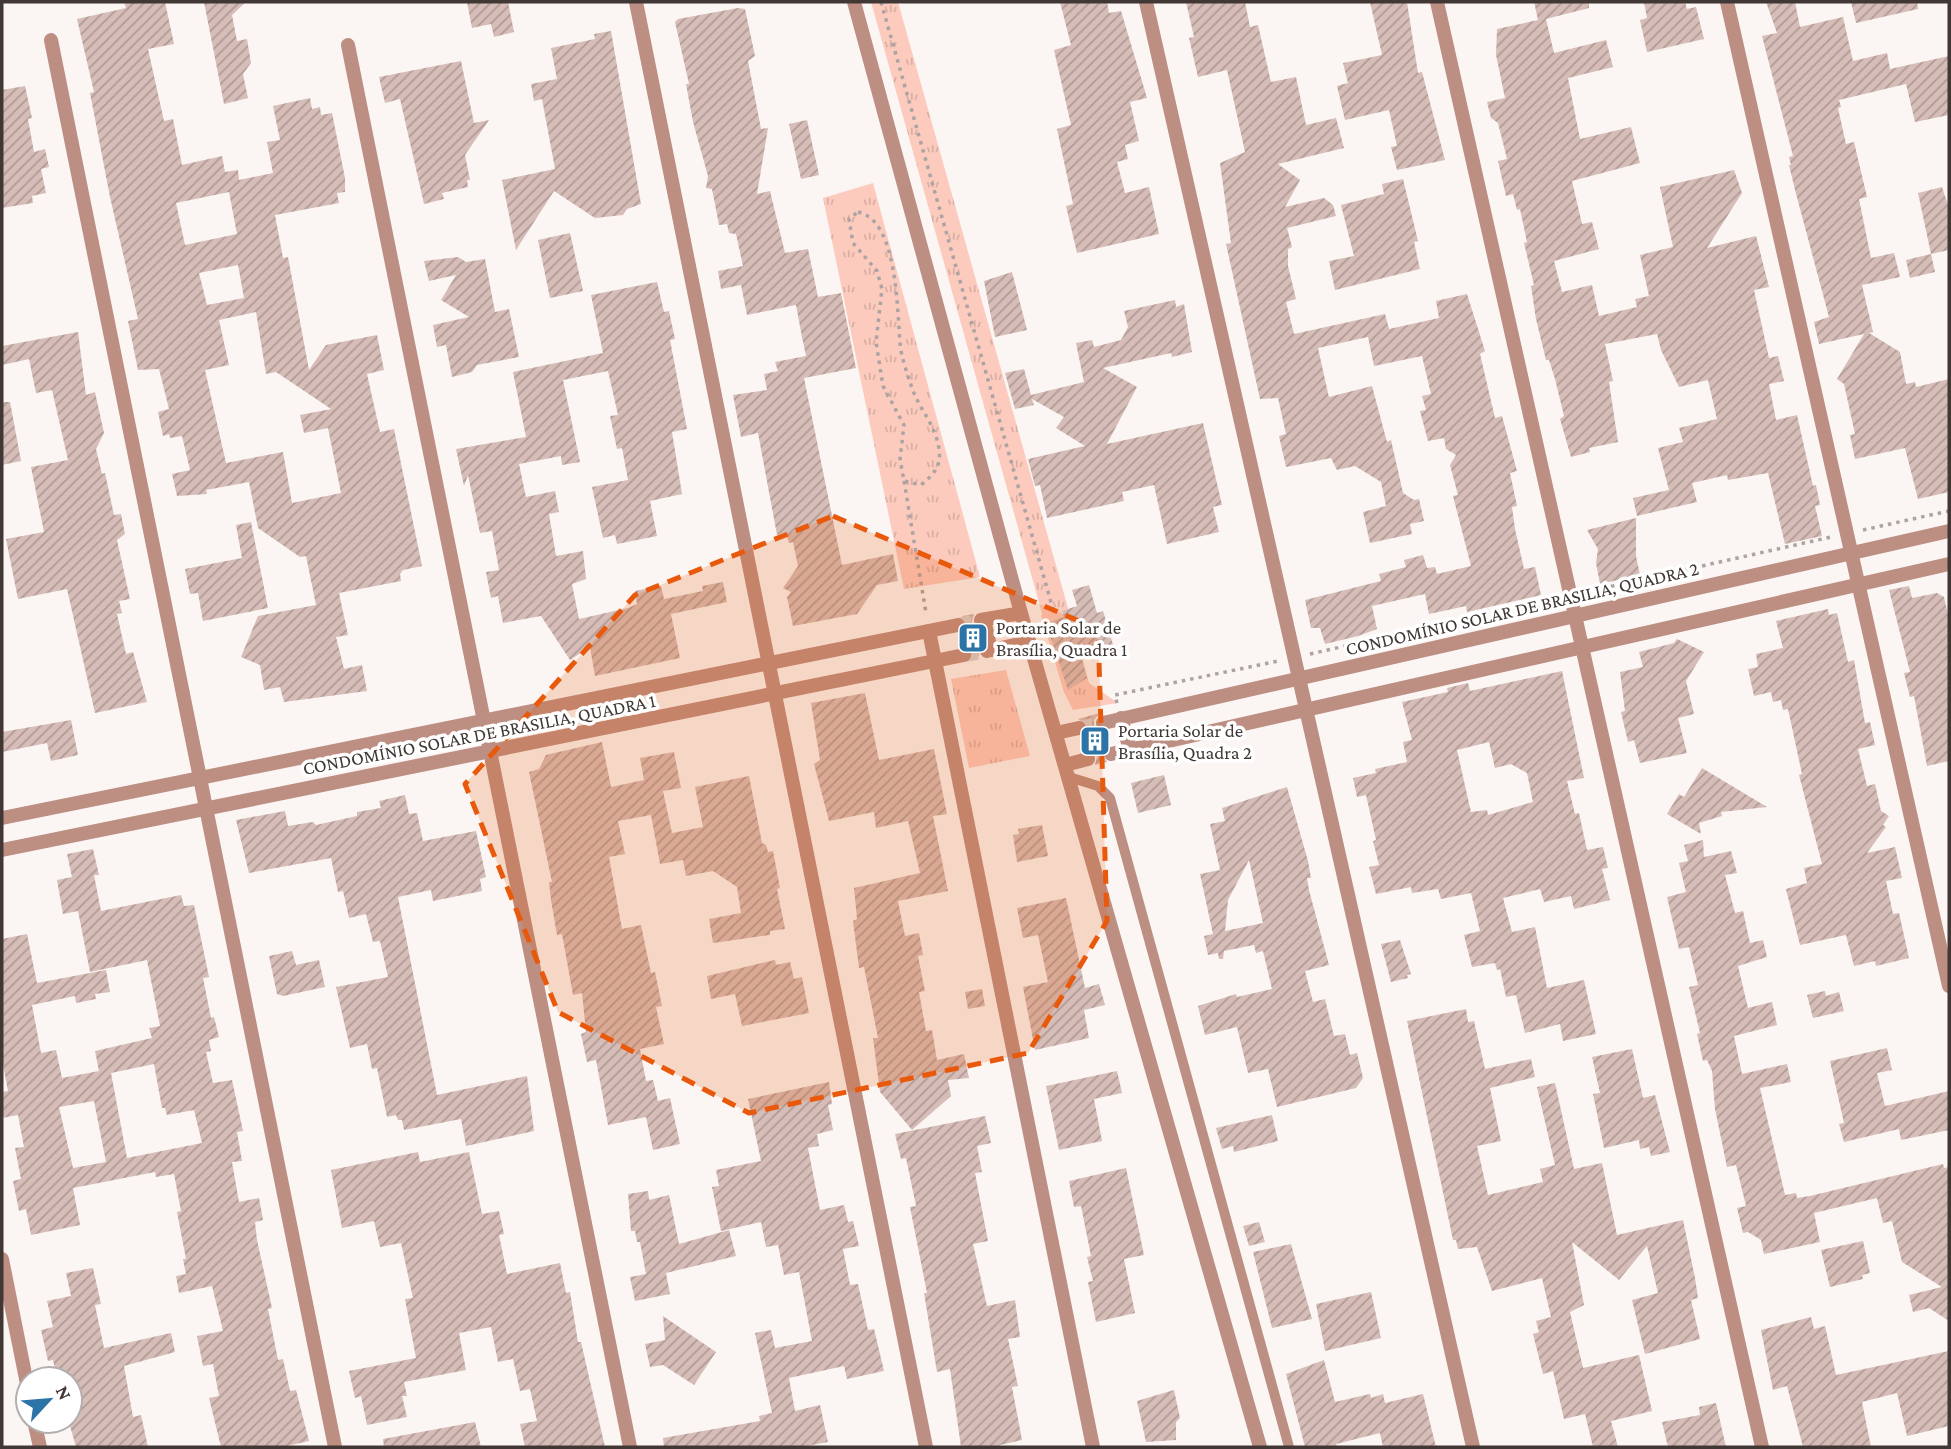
<svg xmlns="http://www.w3.org/2000/svg" width="1951" height="1449" font-family="'Crimson Pro',serif">
<style>
.park{fill:url(#park-tufts)}
.pitch{fill:#fccbbe}
.building{fill:url(#building-hatch);fill-rule:evenodd}
.lines{fill:none;stroke-linecap:round;stroke-linejoin:round}
.tertiary-tunnel{stroke:#d6d0ce;stroke-width:14;stroke-dasharray:14 7;stroke-linecap:butt}
.path{stroke:#aba4a2;stroke-width:3.5;stroke-dasharray:3.5 5;stroke-linecap:butt}
.service{stroke:#bd8e82;stroke-width:10}
.minor{stroke:#bd8e82;stroke-width:14}
.tertiary{stroke:#bd8e82;stroke-width:14}
.marked{fill:#e8590c;fill-opacity:0.2;stroke:#e8590c;stroke-width:5;stroke-dasharray:14 9;stroke-linejoin:round}
.labels{text-anchor:middle;stroke-width:7;stroke-linejoin:round;paint-order:stroke}
.street-label{font-size:19px;fill:#413734;stroke:#fff}
.poi-label{font-size:19px;fill:#413734;stroke:#fff;text-anchor:start}
</style>
<defs>
<pattern id="park-tufts" width="24" height="20" patternUnits="userSpaceOnUse" patternTransform="scale(1.75)"><rect width="24" height="20" fill="#fccbbe"/><path d="M3 7l-1-3M5 7V3M7 7l1-3M15 17l-1-3M17 17v-4M19 17l1-3" fill="none" stroke="#d9afa4"/></pattern>
<pattern id="building-hatch" width="6" height="6" patternUnits="userSpaceOnUse" patternTransform="scale(1.75)"><rect width="6" height="6" fill="#d7bdb7"/><path d="M-1 1l2-2M0 6l6-6M5 7l2-2" fill="none" stroke="#b09a96"/></pattern>
</defs>
<rect width="100%" height="100%" fill="#fbf6f4"/>
<path class="park" d="M871 2H898L1089 683 1118 703 1073 710 1064 692Z
M873 183 980 577 904 589 823 198Z
M1006 670 1030 756 969 768 951 679Z"/>
<path class="pitch" d="M1069 611 1089 684 1064 692 1041 615Z"/>
<path class="building" d="M124 2H165L174 44 148 49 164 121 173 119 182 165 222 156 225 172 238 170 239 180 273 173 267 142 280 140 273 106 310 98 312 109 320 107 321 115 332 113 345 178V192L337 193 339 203 275 215 283 258 288 257 309 370 326 345 377 335 384 370 367 374 380 432 394 429 422 566 403 570 400 574 401 581 339 593 348 635 336 637 344 669 362 665 367 691 284 702 280 687 264 690 260 665 241 657 258 616 316 605 306 556 300 557 258 528 249 482 206 490 207 494 177 496 172 474 190 470 182 436 170 438 169 434 163 436 158 412 169 409 159 369 138 370 128 321 138 319 110 197 90 93 94 92 77 19 126 8ZM229 192 237 234 185 245 176 203ZM238 265 244 298 207 305 199 273ZM256 312 266 374 276 372 331 409 300 415 304 433 328 428 341 493 292 503 283 452 226 463 205 370 229 365 219 320Z
M204 2H246L232 15 237 41 247 39 251 63 243 74 248 98 224 104Z
M467 2H508L514 32 494 37 491 24 472 28Z
M1060 2H1107L1109 13 1121 11 1147 98 1130 102 1139 141 1125 145 1128 159 1117 162 1125 193 1149 187 1159 234 1077 253 1066 206 1073 204 1057 129 1071 125 1054 50 1071 45Z
M1186 2H1245L1250 27 1258 25 1271 82 1296 77 1306 125 1336 118 1344 148 1278 164 1300 180 1285 207 1324 198 1333 205 1336 216 1287 228 1292 247 1288 249V266L1296 299 1286 302 1294 334 1385 314 1389 329 1439 318 1436 301 1467 294 1485 351 1480 354 1495 418 1502 416 1517 471 1510 473 1517 506 1512 507 1515 529 1524 569 1535 567 1541 595 1467 612 1466 606 1429 614 1425 594 1372 606 1377 629 1358 636 1325 644 1320 628H1311L1305 600 1381 581 1379 574 1406 567 1404 560 1423 555 1427 568 1435 567 1437 574 1471 566 1453 496 1458 495 1450 465 1456 455 1446 449 1444 438 1428 441 1420 411 1426 410 1422 396 1431 394 1422 356 1374 366 1368 337 1318 348 1328 393 1329 397 1372 386 1387 442 1391 440 1403 493 1414 500 1419 499 1424 521 1410 524 1412 534 1370 543 1363 512 1386 506 1381 482 1355 466 1337 470 1331 458 1286 467 1279 436 1286 434 1278 398 1260 399 1226 244 1231 243 1220 163 1245 152 1227 70 1198 77 1189 38 1194 37Z
M1370 2H1407L1418 73 1422 72 1445 160 1397 170 1391 147 1397 146 1389 110 1345 120 1337 86 1348 83 1343 63 1382 55Z
M1534 2H1589V8L1546 19 1554 53 1606 40 1613 67 1568 78 1580 139 1631 127 1640 163 1572 181 1582 224 1592 222 1599 249 1554 261 1562 292 1592 285 1599 316 1637 307 1635 299 1649 296 1640 255 1673 247 1660 187 1734 170 1742 193 1707 248 1756 236 1769 287 1754 290 1769 358 1778 356 1784 381 1769 384 1776 420 1797 415 1813 486 1816 485 1820 505 1815 506 1822 536 1785 544 1768 473 1728 480 1727 475 1692 483 1697 502 1637 516 1633 498 1669 490 1658 448 1683 442 1679 428 1717 419 1708 380 1679 387 1661 350 1657 334 1605 344 1613 381 1609 382 1618 442 1589 448 1590 452 1571 457 1560 419 1564 416 1555 379 1549 360H1546L1536 319 1531 286 1534 285 1524 243 1527 242 1520 209 1517 210 1513 194 1506 196 1498 161 1507 159 1498 123 1491 118 1487 102 1505 98 1496 55 1497 29 1538 20Z
M1644 2H1685L1687 9 1696 7 1704 39 1647 52 1640 20 1647 18Z
M1766 2H1795L1800 27 1843 17 1853 61 1887 53 1890 69 1949 56V115L1915 122 1906 84 1839 100 1841 107 1838 108 1846 144 1854 142 1867 197 1859 199 1871 258 1894 253 1900 277 1862 285 1873 332 1869 333 1900 352 1906 384 1915 382 1916 387 1949 379V492L1918 499 1905 448 1855 459 1850 435 1855 434 1844 384 1837 379 1864 334 1819 344 1814 322 1829 317 1795 190 1789 165H1791L1789 157 1793 156 1762 36 1777 33Z
M1851 2H1917L1918 9 1856 23Z
M738 8 745 9 755 56 748 61 761 129 768 128 757 194 770 191 785 253 808 249 818 297 841 293 856 368 804 378 842 565 893 554 898 581 877 585 857 614 793 626 787 597 791 592 783 588 798 566 793 542 789 543 786 533 777 535 758 433 741 437 733 395 767 390 764 374 778 371 775 362 806 356 802 337 796 305 747 315 741 285 721 289 718 271 743 266 736 234 729 233 727 224 719 225 712 189 706 188 708 176 693 122 686 84H689L675 22 678 19Z
M611 31 641 204 627 209 623 215 595 218 554 191 516 250 502 180 555 169 542 99 534 101 531 84 557 79 551 48 595 39 594 34Z
M461 61 474 123 489 120 465 155 470 180H467L468 187 442 193 444 199 424 204 400 99 385 103 379 77Z
M25 86 32 118 28 119 34 152 45 149 49 167 41 169 46 193 32 196 33 203 2 208V90Z
M807 120 819 175 801 179 789 124Z
M1403 179 1418 241 1414 242 1420 269 1335 290 1329 261 1354 256 1341 205 1384 194 1382 184Z
M1942 187 1949 208V250L1931 254 1918 193Z
M570 233 583 291 550 298 538 240Z
M1931 254 1935 272 1910 278 1906 260Z
M458 257 466 262 485 259 495 312 509 309 519 357 477 365 472 372 452 377 446 345 437 347 433 325 469 317 441 300 456 275 429 281 424 261Z
M1012 272 1027 330 995 337 984 281Z
M657 282 664 312 669 311 675 339 670 340 687 429 672 432 682 494 650 501 657 536 617 544 615 535 603 538 592 487 628 480 622 448 617 449 610 416 618 415 608 371 563 380 580 462 562 465 561 456 519 464 526 497 555 491 559 512 549 514 556 556 583 551 586 579 572 584 579 619 628 608 637 604 635 591 661 586 664 599 703 591 702 586 723 582 727 602 671 614 680 658 595 676 590 647 570 660 541 616 503 623 498 596 491 598 486 572 499 570 492 531 480 533 468 475 464 486 456 449 526 437 513 372 603 353 591 295Z
M1175 300 1176 307 1184 304 1192 352 1172 357 1171 353 1103 368 1137 387 1107 444 1203 423 1222 505 1213 507 1219 532 1167 544 1154 485 1122 492 1124 501 1047 518 1040 485 1035 486 1028 459 1085 446 1056 428 1064 417 1032 399 1034 405 1015 409 1005 373 1024 369 1031 395 1084 382 1076 343 1092 340 1094 347 1121 340 1128 327 1124 311Z
M78 332 86 395 95 392 104 433 96 449 102 474 105 473 114 515 121 514 125 534 117 540 130 599 119 601 122 613 117 614 126 654 133 652 147 702 95 713 67 589 18 599 6 539 44 532 31 467 68 460 52 390 36 393 29 359 2 365V346Z
M2 402H10L21 461 2 465Z
M1636 518V556L1640 575 1600 584 1596 563 1598 549 1587 530Z
M251 522 268 608 203 621 198 593 190 594 185 569 242 558 236 525Z
M1089 585 1097 613 1103 611 1115 651 1082 659 1087 678 1068 690 1046 623 1064 617 1062 611 1077 606 1072 590Z
M1909 586 1912 598 1937 593 1944 597 1949 619V761L1927 766 1914 696 1910 697 1904 673 1910 672 1889 590Z
M1828 609 1829 615 1837 613 1848 662 1854 660 1865 723 1870 722 1875 745 1858 749 1867 786 1875 784 1881 811 1889 816 1883 825 1886 827 1867 853 1895 847 1902 878 1886 881 1893 914 1899 913 1909 958 1876 966 1875 961 1854 966 1846 935 1800 945 1786 889 1807 883 1804 868 1822 864 1799 775 1802 774 1788 709 1783 710 1781 700 1773 702 1771 692 1754 696 1748 669 1758 667 1756 654 1783 648 1776 621Z
M974 614 972 622 980 645 979 656 973 657 971 648 962 646 960 634 967 627 962 616Z
M1677 639 1704 652 1686 681 1694 714 1678 718 1687 753 1640 763 1634 740 1628 742 1621 712 1625 711 1620 672 1643 667 1639 652 1674 643Z
M1562 671 1584 778 1567 781 1575 814 1579 813 1587 850 1603 847 1608 868 1602 869 1610 900 1574 909 1571 896 1544 902 1540 889 1503 898 1512 932 1535 927 1547 988 1584 980 1596 1034 1563 1041 1560 1024 1525 1033 1516 995 1506 997 1500 969 1497 970 1495 963 1472 967 1464 935 1480 931 1471 893 1441 899 1438 889 1412 893 1411 887 1376 894 1369 867 1379 865 1373 841 1376 840 1366 795 1357 797 1353 778 1376 773 1375 769 1407 762 1403 742 1412 740 1402 702 1448 692 1447 688 1468 683 1470 691ZM1489 742 1495 768 1511 764 1527 773 1533 802 1488 815 1487 810 1471 812 1457 750Z
M865 693 879 760 934 749 947 814 933 816 948 891 898 901 905 936 919 933 923 955 918 956 925 991 919 992 926 1031 932 1030 937 1060 964 1054 969 1078 948 1080 951 1096 912 1130 880 1092 873 1038H878L864 967 859 968 853 921 857 919 854 888 920 873 908 821 876 828 874 812 829 821 814 764 820 760 811 703Z
M1100 713 1094 720V726L1100 732H1106L1109 745 1102 752 1107 762 1095 765 1097 756 1091 750H1085L1082 737 1088 732V725L1078 719Z
M71 720 78 755 51 761 47 743 2 752V732Z
M602 742 611 787 644 780 640 758 674 752 681 788 663 791 672 833 703 827 695 787 749 776 762 843 766 845 768 852 773 851 780 888 777 889 785 929 770 931V935L713 943 709 919 741 913 737 887 713 871 686 876 683 860 660 864 651 815 618 821 625 854 609 857 622 929 641 925 651 973 655 972 662 1006 656 1007 664 1044 640 1049 646 1081 653 1080 658 1101 670 1098 680 1144 653 1150 646 1117 608 1125 596 1060 587 1062 581 1034 586 1032 582 993 573 995 562 934 557 935 551 900 549 882H552L529 772 539 769 546 755Z
M1702 768 1767 807 1721 812 1722 816 1699 823 1701 834 1667 814 1679 794 1684 797Z
M1164 775 1171 805 1138 813 1131 783Z
M1287 787 1308 861 1311 878H1307L1309 890 1329 965 1305 971 1313 1002 1325 999 1334 1036 1345 1034 1350 1055 1357 1053 1363 1078 1356 1088 1277 1107 1268 1069 1248 1073 1237 1027 1205 1035 1198 1006 1236 994 1237 997 1272 989 1263 951 1256 953 1254 945 1224 951 1223 959H1219L1218 953 1208 955 1204 936 1213 934 1200 874 1220 870 1210 824 1225 821 1222 808ZM1249 860 1263 923 1225 931 1228 900Z
M405 795 409 814 417 813 423 841 476 831 486 877 480 879 482 891 433 901 431 890 398 897 437 1095 527 1076 534 1131 466 1146 461 1119 404 1130 402 1120H398L396 1115 387 1117 377 1068 372 1069 367 1044 350 1048 336 987 388 977 380 941 373 942 366 914 349 918 343 891 338 892 331 858 249 873 236 820 285 811 288 826 313 822 316 825 357 816V812L381 808 379 801Z
M1042 825 1048 856 1017 862 1013 835 1019 834 1018 829Z
M1703 840 1704 857 1731 851 1737 873 1725 875 1735 913 1743 911 1750 943 1763 940 1767 957 1738 966 1748 1008 1772 1002 1777 1025 1734 1036 1742 1074 1787 1064 1791 1082 1760 1088 1785 1195 1796 1193 1797 1198 1810 1196 1943 1164 1944 1168 1949 1167V1321L1929 1308 1913 1312 1909 1295 1942 1287 1902 1262 1892 1221 1883 1223 1877 1198 1814 1213 1820 1242 1764 1254 1761 1240 1748 1232 1743 1233 1737 1208 1746 1206 1736 1165 1727 1167 1715 1109 1712 1071 1707 1060 1703 1061 1697 1034 1700 1033 1689 987 1698 985 1689 947 1679 949 1667 897 1686 892 1679 863 1688 861 1684 845Z
M93 849 99 875H94L101 911 181 895 184 906 194 905 209 977 203 978 211 1018 214 1017 219 1037 209 1040 211 1051 206 1052 213 1083 232 1080 243 1131 237 1132 242 1161 232 1162 239 1202 259 1198 263 1220 255 1222 257 1240 272 1308 268 1309 278 1360 283 1359 290 1391 296 1390 309 1441 282 1447H221L209 1398 219 1396 213 1364 203 1366 197 1336 223 1331 212 1286 179 1293 176 1276 186 1274 183 1259H186L177 1212 181 1211 174 1174 156 1177 155 1172 73 1188 80 1225 31 1235 26 1209 19 1211 13 1181 21 1179 15 1148 24 1147 18 1115 2 1118V1092L8 1091 2 1059V939L27 934 37 983 106 970 110 992 95 994 96 999 76 1003 75 996 32 1005 41 1053 56 1050 62 1078 99 1071 95 1051 152 1038 149 1028 160 1026 147 960 90 972 78 911 63 914 57 880 72 877 67 854ZM154 1064 162 1108H165L167 1115 194 1110 202 1143 127 1158 111 1073ZM94 1101 106 1162 73 1168 59 1107Z
M1066 898 1085 988 1099 984 1105 1005 1084 1010 1089 1038 1035 1050 1023 987 1048 982 1038 935 1023 938 1017 908Z
M1400 940 1411 974 1407 975 1408 978 1391 982 1381 944Z
M292 951 296 965 319 960 325 987 283 996 277 994 269 956Z
M775 960 776 965 790 962 794 979 802 977 809 1013 742 1026 735 994 711 999 707 976Z
M982 989 985 1006 968 1009 965 992Z
M1825 991 1826 996 1839 992 1844 1011 1813 1018 1807 995Z
M1466 1009 1468 1022 1474 1021 1485 1069 1531 1059 1535 1077 1490 1088 1501 1141 1477 1146 1488 1195 1543 1182 1540 1169 1555 1165 1537 1087 1555 1083 1574 1169 1602 1163 1617 1235 1683 1220 1695 1278 1698 1298 1691 1300 1700 1339 1645 1354 1632 1300 1658 1293 1647 1246 1619 1280 1572 1242 1584 1305 1570 1312 1583 1368 1639 1355 1652 1411 1611 1421 1618 1447H1593L1585 1414 1564 1419 1553 1371 1543 1374 1533 1334 1539 1332 1536 1321 1551 1317 1542 1278 1492 1291 1477 1247 1458 1249 1456 1240H1453L1407 1021Z
M1887 1048 1892 1070 1877 1073 1885 1106 1949 1091V1130L1901 1140 1899 1129 1844 1142 1839 1124 1844 1123 1830 1061Z
M1632 1049 1643 1098 1655 1095 1670 1152 1651 1156 1649 1147 1640 1149 1639 1140 1604 1148 1593 1094 1600 1093 1592 1057Z
M1117 1071 1122 1093 1094 1099 1102 1141 1059 1150 1046 1086Z
M829 1082 832 1104 828 1105 833 1130 817 1134 819 1146 808 1148 820 1210 844 1205 848 1222 853 1221 859 1246 843 1249 850 1285 858 1284 868 1330 874 1329 884 1371 847 1379 844 1366 789 1378 795 1411 820 1405 828 1442 802 1447H664L663 1438 760 1421 759 1416 772 1413 755 1333 771 1330 775 1348 812 1341 799 1272 784 1275 778 1245 766 1247 761 1222 721 1231 712 1187 719 1186 716 1170 761 1161 748 1099Z
M1272 1115 1278 1141 1234 1152 1233 1146 1222 1149 1216 1128Z
M985 1116 991 1143 977 1146 982 1172 975 1173 988 1241 973 1244 987 1306 1015 1300 1020 1337 1008 1339 1018 1386 1012 1387 1022 1440 1000 1445V1447H961L950 1369 937 1372 924 1293H927L910 1207 916 1206 906 1158 901 1159 895 1134Z
M418 1152 420 1162 469 1152 482 1214 499 1211 504 1234 499 1235 507 1274 560 1263 566 1293 570 1292 578 1342H581L605 1447H525L520 1424 537 1421 530 1389 520 1391 513 1359 498 1362 491 1327 459 1333 466 1370 404 1382 407 1396H402L407 1417 367 1425 361 1396 355 1398 349 1371 416 1358 405 1299 413 1298 401 1243 380 1247 374 1221 342 1228 331 1170Z
M1126 1168 1144 1255 1124 1259 1135 1313 1096 1322 1088 1282 1093 1281 1087 1257 1091 1256 1081 1206 1074 1207 1069 1181Z
M648 1191 649 1200 669 1195 679 1244 729 1230 736 1256 666 1273 670 1294 635 1301 630 1277 646 1274 640 1242H637L635 1231H631L628 1194Z
M1259 1222 1265 1242 1249 1246 1243 1226Z
M1863 1241 1870 1273 1862 1275 1863 1279 1830 1287 1821 1250Z
M1291 1244 1312 1319 1272 1328 1253 1252Z
M93 1268 101 1304 95 1305 104 1348 171 1333 175 1352 124 1366 133 1417 141 1415 148 1447H76L70 1426V1379H57L53 1360 48 1361 41 1330 53 1327 47 1301 71 1296 66 1273Z
M1371 1292 1381 1338 1325 1351 1316 1304Z
M663 1316 716 1352 694 1385 663 1365 650 1367 645 1344 665 1340Z
M1811 1317 1814 1329 1825 1326 1836 1375 1949 1351V1426L1907 1436 1897 1393 1862 1402 1871 1447H1803L1787 1386 1773 1390 1761 1330Z
M1324 1360 1335 1402 1370 1394 1371 1398 1383 1394 1385 1403 1423 1394 1436 1447H1383L1380 1433 1336 1444 1337 1447H1305L1286 1374Z
M1174 1390 1180 1418 1176 1422V1440L1146 1442 1137 1401Z
M1716 1403 1726 1447H1668L1662 1422 1700 1415 1699 1407Z
M475 1422 481 1447H384L383 1439Z"/>
<g class="lines">
<path class="tertiary-tunnel" d="M958 625 981 620
M964 655 987 651
M1079 728 1103 723"/>
<path class="path" d="M881 2 1054 613
M858 212C898 220 897 311 900 343 901 357 907 372 911 385 918 408 936 425 939 449 942 466 933 475 921 485L904 481 900 459 904 425 883 386 876 342 882 289 877 271 853 243 849 219Z
M904 481 926 613
M1863 530 1949 511
M1586 592 1831 537
M1310 654 1555 599
M1117 703 1115 695 1278 661"/>
<path class="service" d="M1069 777 1098 786 1110 798 1289 1447"/>
<path class="minor" d="M636 2 926 1447
M1146 2 1473 1447
M1437 2 1762 1447
M1727 2 1949 986
M51 40 335 1447
M348 45 630 1447
M929 631 1093 1447
M2 1259 28 1389
M34 1421 40 1447"/>
<path class="tertiary" d="M854 2 1021 613 1260 1447
M981 620 1021 613
M984 620 991 650
M987 651 1029 642
M1121 718 1130 750
M1103 723 1949 531
M1056 733 1079 728
M1111 754 1949 564
M1065 765 1088 759
M2 818 958 625
M2 850 964 655"/>
</g>
<path class="marked" d="M833 516 1098 629 1107 921 1028 1053 749 1113 558 1012 465 784 635 595Z"/>
<defs>
<g id="building-square" transform="scale(1.575)"><rect x="-9" y="-9" width="18" height="18" rx="4" fill="#2c73a7" stroke="#fff"/><path d="M-4-6H4V6H1V3H-1V6H-4ZM-2.5-4.3h1.7v1.8h-1.7ZM.8-4.3h1.7v1.8H.8ZM-2.5-1h1.7V.8h-1.7ZM.8-1h1.7V.8H.8Z" fill="#fff"/></g>
</defs>
<g fill-rule="evenodd">
<use href="#building-square" x="973" y="638"/>
<use href="#building-square" x="1095" y="741"/>
</g>
<g class="labels">
<g class="street-label">
<text transform="translate(1522 608) rotate(-13)" y="7">CONDOMÍNIO SOLAR DE BRASILIA, QUADRA 2</text>
<text transform="translate(479 734) rotate(-11)" y="7">CONDOMÍNIO SOLAR DE BRASILIA, QUADRA 1</text>
</g>
<g class="poi-label">
<text x="996" y="634">Portaria Solar de<tspan x="996" dy="22">Brasília, Quadra 1</tspan></text>
<text x="1118" y="737">Portaria Solar de<tspan x="1118" dy="22">Brasília, Quadra 2</tspan></text>
</g>
</g>
<rect width="1951" height="1449" fill="none" stroke="#413734" stroke-width="7"/>
<g transform="translate(49 1400) rotate(64)"><circle r="33" fill="#ffffff" stroke="#b3afae" stroke-width="2"/>
<path d="M0-5L12 26L0 18L-12 26Z" fill="#2c73a7"/>
<text y="-10" font-size="19" font-weight="bold" text-anchor="middle" fill="#413734">N</text>
</g>
</svg>
